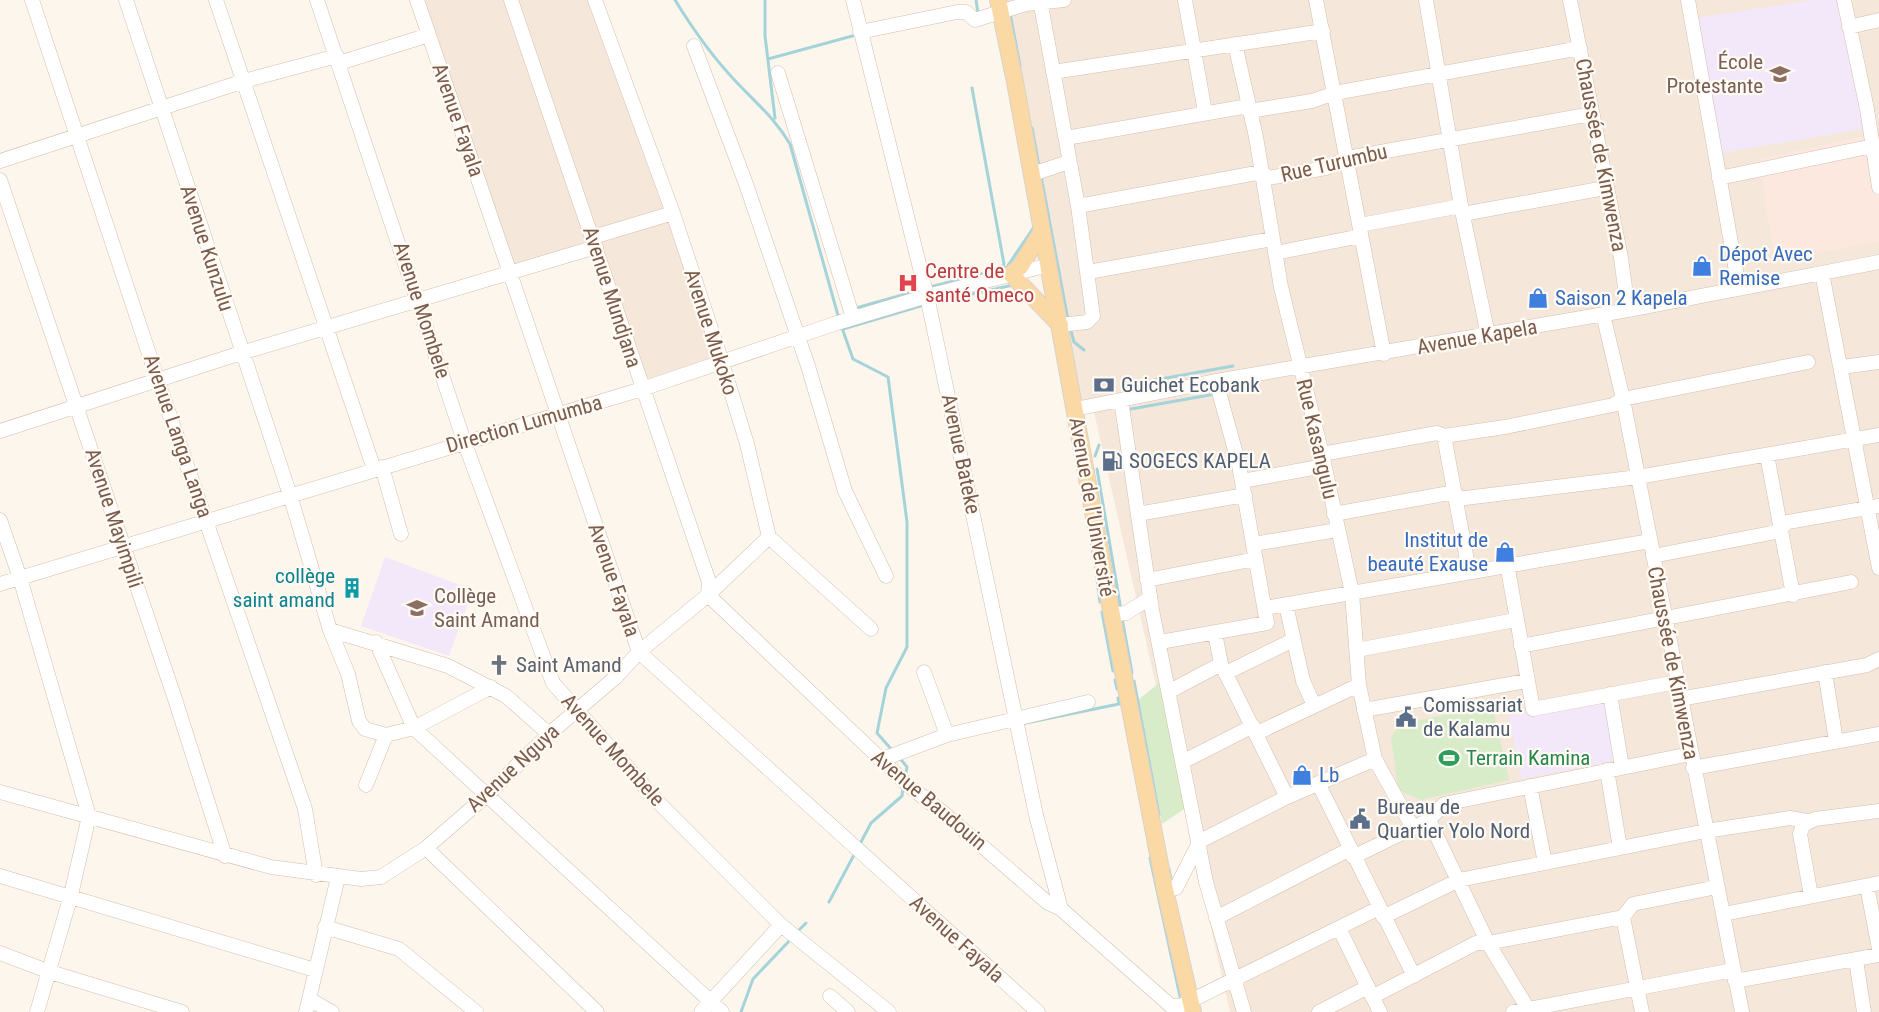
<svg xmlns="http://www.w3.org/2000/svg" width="1879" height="1012" font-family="'Roboto Condensed',sans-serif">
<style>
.residential{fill:#f5e8da}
.commercial{fill:#fde8e0}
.education{fill:#f3e8fa}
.green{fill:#d8ecc9}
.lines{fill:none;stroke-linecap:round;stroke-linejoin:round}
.stream{stroke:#a5d3da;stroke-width:3}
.minor-casing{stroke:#d1beb0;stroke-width:15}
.major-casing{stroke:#dad1cd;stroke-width:18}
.minor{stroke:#fff;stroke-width:14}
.major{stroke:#fbd9a5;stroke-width:16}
.labels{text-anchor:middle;stroke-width:4.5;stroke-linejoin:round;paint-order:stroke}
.education-label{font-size:21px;fill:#785e54;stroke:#fffaf3;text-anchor:end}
.street-label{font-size:21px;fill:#7a5c4d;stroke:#fffaf3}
.shop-label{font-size:21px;fill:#366cbe;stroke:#fffaf3;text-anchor:start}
.health-label{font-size:21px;fill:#be3a42;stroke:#fffaf3;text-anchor:start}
.service-label{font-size:21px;fill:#4e5e75;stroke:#fffaf3;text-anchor:start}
.culture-label{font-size:21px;fill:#0d838f;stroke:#fffaf3;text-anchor:end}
.worship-label{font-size:21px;fill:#5b616d;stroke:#fffaf3;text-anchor:start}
.leisure-label{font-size:21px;fill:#27864d;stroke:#fffaf3;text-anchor:start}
</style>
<rect width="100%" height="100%" fill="#fdf6ec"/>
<path class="residential" d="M422 0H507L590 244 513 267Z
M517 0H589L665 212 595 233Z
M994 0H1879V1012H1230L1094 412 1754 286 1072 409Z
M671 219 716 360 643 384 600 240Z"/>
<path class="commercial" d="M1879 133V241L1775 261 1759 159Z"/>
<path class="education" d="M1813 0H1844L1864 129 1715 154 1696 18Z
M385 557 473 590 449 656 361 626Z
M1604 697 1617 760 1521 779 1509 716Z"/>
<path class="green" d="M1164 679 1187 807 1162 824 1138 700Z
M1492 704 1509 780 1421 800 1398 790 1391 737 1399 725Z"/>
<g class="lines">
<path class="stream" d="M675 0C691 26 709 52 729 74 751 99 773 115 790 144L839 319
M765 0V36L775 118
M976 0 978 13
M1010 13 1020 66
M768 59 856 35
M972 88 1004 264 1002 268
M1032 128 1039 166
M1041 176 1068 320
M930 287 1007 267 1034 227
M932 303 1013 285
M856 308 920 290
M841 325 853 359 888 377 907 522V647L886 688 877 733 892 750
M1070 327 1074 342 1084 350
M843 329 924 305
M1133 384 1233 366
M1224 392 1237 390
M1131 409 1215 394
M1095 456 1099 445
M1097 469 1121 610
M1095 564 1100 602
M1102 612 1113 671
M1122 618 1132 673
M1115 680 1117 689
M1134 681 1159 815
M1021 724 1119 704 1118 698
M899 757 907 767 905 778
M860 844 871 823 902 796 903 787
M1150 858 1181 1001
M1169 869 1172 883
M829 902 855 853
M796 933 806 923
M741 1012 753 979 792 938"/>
<g class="minor-casing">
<path id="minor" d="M32 0 158 381 305 809 316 875
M126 0 290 495 330 630 348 674 359 721 365 729 386 735 414 728 491 687
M216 0 374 469
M317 0 464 441 553 683 659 803 781 925 889 1012
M417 0 639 652 1038 1012
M511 0 709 582 708 595 909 786 946 815 1048 903 1061 909 1171 1006H1180L1379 908
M595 0 673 213 722 362 747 444 769 537 871 629
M853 0 927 296 1036 815 1061 909
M1040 0 1078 206 1093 316 1087 322 1060 325
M1185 0 1205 112
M1316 0 1384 354
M1426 0 1461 206 1488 335
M1570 0 1621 258 1628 310
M1688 0 1739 288
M1844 0 1867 109 1879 187
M1849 27 1879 20
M860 32 957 12H966L975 20 1026 4 1064 0
M1235 44 1256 137 1281 287 1322 454 1352 593 1359 685 1375 759 1413 828
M694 46 746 184 808 366 845 491 886 576
M339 63 429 35
M1053 72 1323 31
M778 73 853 318
M1249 111 1312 101 1335 93 1580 48
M1066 138 1248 106
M0 161 244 81 337 56
M1032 174 1069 162
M1719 178 1873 146
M0 180 175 699 225 856
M1078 206 1262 172 1268 178 1326 168 1347 158 1592 114
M1463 214 1605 188
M1360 225 1461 206
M593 237 673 213
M1275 253 1361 236
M1088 272 1273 239
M1822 273 1879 568
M1603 314 1623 399 1742 1012
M1842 367 1879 362
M1121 400 1152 610 1206 882 1244 1012
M1075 409 1216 381 1628 310 1879 262
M0 431 241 353 596 247
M1444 436 1469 571
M1322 454 1437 433 1444 436 1505 427 1613 405 1623 399 1808 362
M1767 455 1793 595
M382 467 401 534
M1242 481 1324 466
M1457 499 1638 477 1879 435
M1138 514 1245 495
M1334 514 1455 492
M0 520 20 578 89 816 71 895 37 1012
M1254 544 1337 530
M1653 556 1776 532 1788 522 1879 506
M1507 564 1533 709 1677 682
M1147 580 1256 559
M0 584 642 389 837 323 927 296 1049 265
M1286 605 1303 681 1314 705
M1265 608 1650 541
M1112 615 1126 613 1150 598
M330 630 448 666 506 696 549 734
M1215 633 1221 664 1287 797
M376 642 414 728 722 1012
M1160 642 1267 623 1239 465 1216 381
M1521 646 1851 582
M1357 650 1515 620
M924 672 947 735
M1825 672 1836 741
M1226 673 1293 640
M1170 691 1221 664
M1610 694 1622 767
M1680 699 1867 665 1879 659
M1364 710 1527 681
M1257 733 1359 685
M880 760 947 735 1088 702
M1184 761 1253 726
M1693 768 1879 734
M1607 770 1620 848
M1318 783 1414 976
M366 785 386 735
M1530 786 1545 863
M0 792 271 867 361 879 381 877 426 848 487 795 549 734 616 677 639 652 708 595 769 537
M1429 820 1488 943 1530 1012
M426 848 597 1012
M1353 857 1429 820 1444 804 1690 754
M0 876 315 970
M1867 886 1879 949
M1165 890 1176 888 1200 841 1287 797 1375 759
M1811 896 1800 834 1803 825 1815 819 1879 811
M1724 914 1879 883
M1383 917 1459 880 1706 831 1790 818 1807 821
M1216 918 1350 849
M325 927 399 949 476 1012
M1339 928 1380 1012
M0 953 50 972 182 1012
M1856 960 1864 1012
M1735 981 1879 955
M830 996 848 1012
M1372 997 1476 943H1488L1623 917
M309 999 332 1012
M306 1012 338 877
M701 1012 781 925
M1319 1012 1368 987
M1513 1012 1733 970
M1642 1012 1623 917 1633 904 1717 887"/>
</g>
<g class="major-casing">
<path id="major" d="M998 0 1015 82 1110 605 1165 890 1193 1012
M1042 231 1020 267 1011 274 1060 325"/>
</g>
<use href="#minor" class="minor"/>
<use href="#major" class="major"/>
</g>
<defs>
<g id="school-bare" transform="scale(1.62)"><path d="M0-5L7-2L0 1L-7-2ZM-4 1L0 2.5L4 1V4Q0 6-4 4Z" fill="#8d6e63" stroke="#fffaf3" stroke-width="2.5" paint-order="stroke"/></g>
<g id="shop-bare" transform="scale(1.62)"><path d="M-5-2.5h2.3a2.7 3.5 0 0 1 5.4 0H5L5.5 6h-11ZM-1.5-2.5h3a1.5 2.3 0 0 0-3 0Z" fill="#3f7fe0" stroke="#fffaf3" stroke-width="2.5" paint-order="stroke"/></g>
<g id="hospital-bare" transform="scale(1.62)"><path d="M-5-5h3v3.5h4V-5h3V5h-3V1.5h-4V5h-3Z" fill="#e0444e" stroke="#fffaf3" stroke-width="2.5" paint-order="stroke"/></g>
<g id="bank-bare" transform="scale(1.62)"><path d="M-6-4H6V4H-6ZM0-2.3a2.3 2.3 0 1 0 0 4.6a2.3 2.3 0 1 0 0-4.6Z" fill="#5c6f8a" stroke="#fffaf3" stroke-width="2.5" paint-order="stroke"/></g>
<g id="fuel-bare" transform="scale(1.62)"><path d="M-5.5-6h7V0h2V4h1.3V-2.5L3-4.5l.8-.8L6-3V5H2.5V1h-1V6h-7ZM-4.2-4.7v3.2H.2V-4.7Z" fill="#5c6f8a" stroke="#fffaf3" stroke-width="2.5" paint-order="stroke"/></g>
<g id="building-bare" transform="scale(1.62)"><path d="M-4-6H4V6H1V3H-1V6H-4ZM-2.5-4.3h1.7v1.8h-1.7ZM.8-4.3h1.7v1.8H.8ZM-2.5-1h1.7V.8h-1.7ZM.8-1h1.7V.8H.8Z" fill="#0f9aa8" stroke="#fffaf3" stroke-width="2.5" paint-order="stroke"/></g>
<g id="church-bare" transform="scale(1.62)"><path d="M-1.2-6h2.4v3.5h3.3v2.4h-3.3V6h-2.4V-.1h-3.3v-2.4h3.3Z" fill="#6b7280" stroke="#fffaf3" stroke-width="2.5" paint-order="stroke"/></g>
<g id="civic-bare" transform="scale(1.62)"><path d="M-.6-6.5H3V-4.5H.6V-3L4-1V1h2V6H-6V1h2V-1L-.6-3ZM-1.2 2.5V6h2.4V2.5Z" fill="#5c6f8a" stroke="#fffaf3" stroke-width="2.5" paint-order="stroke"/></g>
<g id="stadium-bare" transform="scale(1.62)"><path d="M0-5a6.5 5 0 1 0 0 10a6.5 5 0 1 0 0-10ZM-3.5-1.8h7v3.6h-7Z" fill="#2e9e5b" stroke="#fffaf3" stroke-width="2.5" paint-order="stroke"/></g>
</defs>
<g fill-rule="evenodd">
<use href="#school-bare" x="1780" y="74"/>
<use href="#shop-bare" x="1702" y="266"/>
<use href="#hospital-bare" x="908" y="283"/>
<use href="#shop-bare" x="1538" y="298"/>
<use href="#bank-bare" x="1104" y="385"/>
<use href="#fuel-bare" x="1112" y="461"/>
<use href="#shop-bare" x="1505" y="552"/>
<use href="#building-bare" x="352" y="588"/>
<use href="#school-bare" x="417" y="608"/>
<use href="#church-bare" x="499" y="665"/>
<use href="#civic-bare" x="1406" y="717"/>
<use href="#stadium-bare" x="1449" y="758"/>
<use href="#shop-bare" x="1302" y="775"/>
<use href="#civic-bare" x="1360" y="819"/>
</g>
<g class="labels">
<g class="education-label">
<text x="1763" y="69">École<tspan x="1763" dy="24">Protestante</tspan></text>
<text x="434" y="603" text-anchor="start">Collège<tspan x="434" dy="24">Saint Amand</tspan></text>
</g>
<g class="street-label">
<text transform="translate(458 120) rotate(71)" y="7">Avenue Fayala</text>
<text transform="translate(1601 155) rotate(79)" y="7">Chaussée de Kimwenza</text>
<text transform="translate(1334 163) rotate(-13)" y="7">Rue Turumbu</text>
<text transform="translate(207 248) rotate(72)" y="7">Avenue Kunzulu</text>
<text transform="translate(612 297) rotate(72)" y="7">Avenue Mundjana</text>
<text transform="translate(422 310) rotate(72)" y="7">Avenue Mombele</text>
<text transform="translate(711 332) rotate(72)" y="7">Avenue Mukoko</text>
<text transform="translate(1477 337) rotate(-10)" y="7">Avenue Kapela</text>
<text transform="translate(524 424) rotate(-16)" y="7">Direction Lumumba</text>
<text transform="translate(178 436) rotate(71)" y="7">Avenue Langa Langa</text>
<text transform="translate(1317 439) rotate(77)" y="7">Rue Kasangulu</text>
<text transform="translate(961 454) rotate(78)" y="7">Avenue Bateke</text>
<text transform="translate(1092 507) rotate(80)" y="7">Avenue de l’Université</text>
<text transform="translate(114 518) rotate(72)" y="7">Avenue Mayimpili</text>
<text transform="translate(614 580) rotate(71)" y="7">Avenue Fayala</text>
<text transform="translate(1673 663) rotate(79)" y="7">Chaussée de Kimwenza</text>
<text transform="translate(613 750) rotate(48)" y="7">Avenue Mombele</text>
<text transform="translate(513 768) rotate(-43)" y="7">Avenue Nguya</text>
<text transform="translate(929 800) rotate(40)" y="7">Avenue Baudouin</text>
<text transform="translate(957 939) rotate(42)" y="7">Avenue Fayala</text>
</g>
<g class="shop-label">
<text x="1719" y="261">Dépot Avec<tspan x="1719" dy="24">Remise</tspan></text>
<text x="1555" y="305">Saison 2 Kapela</text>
<text x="1488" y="547" text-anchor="end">Institut de<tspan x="1488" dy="24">beauté Exause</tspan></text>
<text x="1319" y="782">Lb</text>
</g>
<g class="health-label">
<text x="925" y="278">Centre de<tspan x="925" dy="24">santé Omeco</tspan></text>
</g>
<g class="service-label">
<text x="1121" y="392">Guichet Ecobank</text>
<text x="1129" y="468">SOGECS KAPELA</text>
<text x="1423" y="712">Comissariat<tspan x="1423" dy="24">de Kalamu</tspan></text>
<text x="1377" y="814">Bureau de<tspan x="1377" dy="24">Quartier Yolo Nord</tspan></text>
</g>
<g class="culture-label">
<text x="335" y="583">collège<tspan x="335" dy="24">saint amand</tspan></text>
</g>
<g class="worship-label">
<text x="516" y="672">Saint Amand</text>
</g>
<g class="leisure-label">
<text x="1466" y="765">Terrain Kamina</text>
</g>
</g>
</svg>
